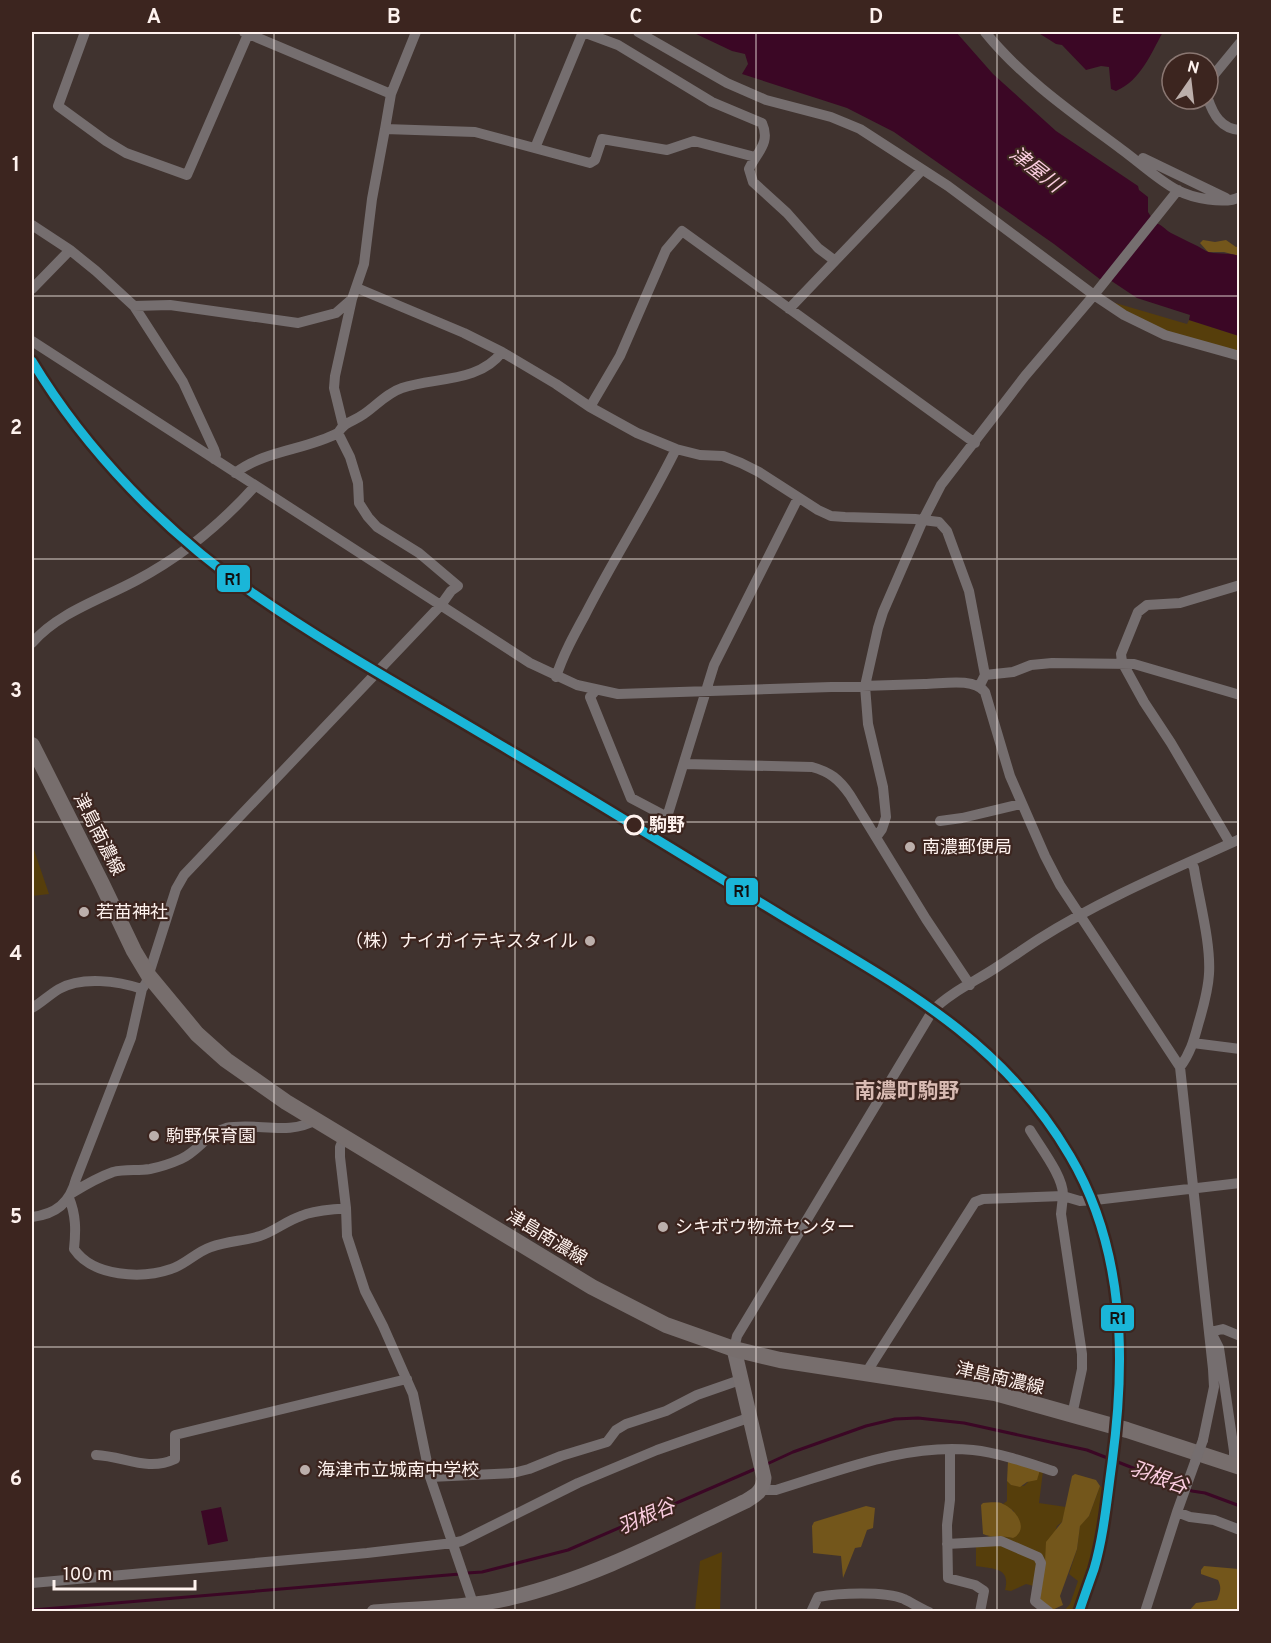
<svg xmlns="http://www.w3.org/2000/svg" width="1271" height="1643" font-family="Overpass,'Noto Sans JP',sans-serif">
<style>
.green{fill:#563e0b}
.forest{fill:#73561b}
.water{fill:#3b0725}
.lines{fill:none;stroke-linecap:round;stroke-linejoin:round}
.stream{stroke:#3b0725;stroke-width:3}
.street{stroke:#756e6f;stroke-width:10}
.secondary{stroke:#787070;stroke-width:15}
.primary{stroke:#776e6d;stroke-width:16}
.street-bridge{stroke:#756e6f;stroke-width:10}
.rail-1-casing{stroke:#3c251f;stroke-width:14}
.rail-1{stroke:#1ab6d8;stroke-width:9}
.grid{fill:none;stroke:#fef2ee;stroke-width:1.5;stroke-opacity:0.55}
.stop-dot{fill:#3c251f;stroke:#fef2ee;stroke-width:3}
.poi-dot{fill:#bcafab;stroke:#3c251f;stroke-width:2}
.labels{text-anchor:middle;stroke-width:4.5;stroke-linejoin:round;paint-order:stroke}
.stop-label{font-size:18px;font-weight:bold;fill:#fef2ee;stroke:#3c251f;text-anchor:start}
.street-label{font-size:18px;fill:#fef2ee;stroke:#3c251f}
.poi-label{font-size:18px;fill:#fef2ee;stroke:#3c251f;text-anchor:start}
.water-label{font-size:20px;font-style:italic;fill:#fbcde0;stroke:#3c251f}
.quarter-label{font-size:21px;font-weight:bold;fill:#d9bbb3;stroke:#3c251f}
.line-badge{stroke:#3c251f;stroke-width:2}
.pale-badge-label{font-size:16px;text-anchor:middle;font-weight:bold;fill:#111}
.neatline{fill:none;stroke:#fef2ee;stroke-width:2}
.grid-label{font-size:20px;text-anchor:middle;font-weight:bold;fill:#fef2ee}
</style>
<rect width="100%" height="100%" fill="#40332f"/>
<path class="green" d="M1112 302 1187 324 1189 320 1239 336V353L1153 327Z
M32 844 49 894 32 896Z
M1040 1470 1043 1471 1039 1503 1066 1507 1062 1522 1057 1526 1045 1562 989 1539 988 1536 1002 1535 1013 1538 1014 1511 1003 1504 1007 1501V1481L1011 1485 1024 1486Z
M1100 1486 1105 1489 1092 1564 1076 1611 1063 1612 1070 1604 1078 1581 1069 1574 1077 1549 1080 1525 1089 1516Z
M1001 1545 1037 1562 1034 1586 1026 1584 1011 1591 1005 1590C1011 1567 993 1569 976 1566V1546Z
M722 1552 720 1611H695L700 1561Z"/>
<path class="forest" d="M1203 240 1215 242 1226 240 1236 247 1239 246V256L1224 252H1208L1200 243Z
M1008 1461 1040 1470 1037 1480 1027 1482 1020 1487 1011 1485 1007 1481Z
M1075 1474 1096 1480 1100 1486 1089 1516 1080 1526 1077 1549 1060 1596 1063 1605 1052 1610 1040 1599 1045 1562 1046 1542 1062 1522 1072 1476Z
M983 1503C988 1503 998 1501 1003 1504 1016 1509 1030 1530 1013 1538 1003 1535 992 1538 983 1534L981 1505Z
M866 1506 875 1508 873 1528 867 1530 861 1547 855 1548 843 1578 841 1556 813 1553 812 1526 814 1522Z
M1204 1566 1239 1569V1611H1189L1196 1603 1217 1600C1220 1592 1222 1588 1218 1580L1201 1574V1570Z"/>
<path class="water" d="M692 32H956L993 74 1056 131 1138 186 1139 190 1148 197V212L1155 223C1163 225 1164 229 1171 233 1182 239 1195 244 1206 251 1214 255 1229 252 1239 256V336L1189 320 1190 315 1137 298 1110 280H1101L1054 244 894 132 847 108 742 74 748 64 745 54 732 51Z
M1037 32H1163C1150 55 1141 80 1116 91L1111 89 1109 67 1101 66 1086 70 1062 45 1056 44Z
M221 1507 228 1541 208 1545 201 1511Z"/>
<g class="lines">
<path class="stream" d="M767 1464 793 1452 866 1426 895 1419 918 1418 964 1423 1087 1450 1192 1491 1205 1493 1240 1506
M467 1573 482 1572 568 1550 755 1469
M32 1610 460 1574"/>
<path class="street" d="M85 32 58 106 106 141 126 153 187 175 249 32
M244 32 391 94
M416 32 391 94 385 129 475 132 590 163 595 160 602 139 667 150 694 141 755 157
M583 32 618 45 712 102 762 123C771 143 757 152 749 169L753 182 787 213 818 248 834 260
M638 32 727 83 766 100 831 117 860 129 948 186 1094 295 1124 315 1165 335 1240 356
M985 32C1022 78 1074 114 1121 149 1139 162 1158 180 1177 190 1192 198 1225 205 1240 197
M1208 82 1240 43
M1208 99C1213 114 1221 129 1240 130
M535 148 583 32
M1143 158 1226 198
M32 225 70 250 96 271 134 306 183 382 214 449 216 455 214 459
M357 288 464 333 502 352 556 384 590 407 637 433 676 449 700 455 723 456 741 463 759 472 818 510 831 516 845 517 915 519 939 522 947 531 969 591 985 675 980 685
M32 289 70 250
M134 306 170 305 298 323 336 313 352 299
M789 309 922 170
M32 341 530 663 577 685 618 694 924 684C942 684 973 677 985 692L1010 776 1045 856 1060 885 1180 1067 1213 1369 1214 1387 1203 1440
M590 407 620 356 666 250 682 231 975 443
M343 425 334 388 335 376 352 299 364 264 372 199 385 129
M235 473C265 450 306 450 338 433 345 421 353 422 364 414 377 405 387 393 402 388 434 377 479 383 502 352
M32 643C59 612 102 599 137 580 182 556 221 524 255 486
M985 675 1013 672 1031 665 1052 663 1134 664 1240 695
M556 677C563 655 574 635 585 615 614 558 648 506 676 449
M595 691 590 697 631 798 667 817 714 665 798 498
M684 764 812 767C830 772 839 779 850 795L926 919 970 985
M940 821 962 818 1021 804
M877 836 882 829 886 817 883 787 868 724 865 686 878 628 883 612 923 520 941 485 1025 376 1094 295 1178 190
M1230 843 1171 743 1144 702 1122 662 1121 654 1138 612 1147 605 1180 603 1240 585
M32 1008C41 1003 49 995 59 989 82 976 118 981 142 989
M1193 1043 1240 1049
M1180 1067C1190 1054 1194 1040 1198 1025 1203 1008 1208 992 1209 974 1211 943 1199 900 1194 868L1191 862
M1030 1130C1040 1147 1064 1177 1063 1196L1080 1201 1095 1200 1240 1183
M344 1137 340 1147V1157L346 1208 347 1236 365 1291 383 1326 413 1394 430 1477 476 1612
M72 1193C85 1185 99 1177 113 1172 125 1169 138 1171 150 1169 160 1167 172 1163 181 1159 199 1151 207 1133 226 1128 256 1122 288 1136 316 1120
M69 1198C76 1215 76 1230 74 1249 93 1277 142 1279 171 1269 185 1265 196 1252 211 1247 227 1241 244 1241 260 1236 275 1231 286 1221 301 1216 314 1210 332 1210 346 1208
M32 1217C56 1214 70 1203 76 1179L131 1038 142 989 146 983 176 889 184 875 441 605 451 591 458 586 419 553 377 527 368 517 359 503 358 483 350 457 338 433
M1210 1332 1223 1329 1240 1336
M1213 1336 1219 1348 1234 1451V1465
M734 1349 737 1336 933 1010C951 992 976 981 997 967 1011 958 1025 948 1039 939 1102 899 1172 870 1240 839
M866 1373 975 1202 983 1199 1063 1196 1061 1214 1082 1354V1369L1072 1415
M950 1450V1500L947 1525 948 1578 975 1585 984 1591 980 1612
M96 1455C124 1456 147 1472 175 1459V1435L407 1379
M430 1477 513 1473 529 1469 561 1456 607 1442 616 1430 626 1424 666 1411 697 1395 740 1380
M761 1490H776C839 1471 906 1443 973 1450 1000 1453 1028 1463 1053 1471
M1177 1512 1190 1517 1214 1520 1240 1530
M947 1544 1001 1541 1038 1557 1041 1563 1035 1601 1049 1612
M32 1583 367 1553 453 1543 462 1541 578 1483 657 1450 751 1417
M811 1612 818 1597C838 1593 885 1591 904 1599 912 1603 920 1608 929 1612
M1145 1612 1177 1512 1195 1462"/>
<path class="secondary" d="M374 1612C419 1608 467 1608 510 1598 594 1578 670 1537 746 1501 756 1495 763 1491 764 1478L734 1349"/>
<path class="primary" d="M32 745 102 884 134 951 149 976 197 1034 226 1060 286 1102 592 1287 666 1325 734 1349 780 1360 995 1393 1127 1430 1240 1467"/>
<path class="street-bridge" d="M1195 1462 1203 1440"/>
<g class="rail-1-casing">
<path id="rail-1" d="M32 361C87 452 166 533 254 594 330 647 412 692 492 740 590 798 687 858 784 917 897 985 1001 1038 1070 1156 1125 1249 1126 1359 1112 1463 1107 1498 1104 1535 1094 1569 1089 1583 1084 1597 1079 1612"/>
</g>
<use href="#rail-1" class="rail-1"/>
</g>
<path class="grid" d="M274 32V1612M515 32V1612M756 32V1612M997 32V1612M32 296H1240M32 559H1240M32 822H1240M32 1084H1240M32 1347H1240"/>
<circle class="stop-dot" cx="634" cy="825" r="9"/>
<g class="poi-dot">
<circle cx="910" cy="847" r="6"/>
<circle cx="84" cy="912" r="6"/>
<circle cx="590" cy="941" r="6"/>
<circle cx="154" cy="1136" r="6"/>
<circle cx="663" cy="1227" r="6"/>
<circle cx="305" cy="1470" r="6"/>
</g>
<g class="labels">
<g class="stop-label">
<text x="649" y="831">駒野</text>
</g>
<g class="street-label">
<text transform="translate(99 834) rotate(63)" y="6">津島南濃線</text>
<text transform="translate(547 1237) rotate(31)" y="6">津島南濃線</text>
<text transform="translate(1000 1378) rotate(13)" y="6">津島南濃線</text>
</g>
<g class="poi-label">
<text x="922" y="853">南濃郵便局</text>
<text x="96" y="918">若苗神社</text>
<text x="578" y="947" text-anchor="end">（株）ナイガイテキスタイル</text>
<text x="166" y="1142">駒野保育園</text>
<text x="675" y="1233">シキボウ物流センター</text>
<text x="317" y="1476">海津市立城南中学校</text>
</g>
<g class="water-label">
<text transform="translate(1036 169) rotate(38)" y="7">津屋川</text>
<text transform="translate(1159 1477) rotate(20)" y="7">羽根谷</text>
<text transform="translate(646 1516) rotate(-23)" y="7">羽根谷</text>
</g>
<g class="quarter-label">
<text x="907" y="1098">南濃町駒野</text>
</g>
</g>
<g class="line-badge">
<rect x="216" y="564" width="35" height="29" rx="6" fill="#1ab6d8"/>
<rect x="725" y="877" width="34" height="29" rx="6" fill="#1ab6d8"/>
<rect x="1100" y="1304" width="35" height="28" rx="6" fill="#1ab6d8"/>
</g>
<g class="pale-badge-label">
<text x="233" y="585">R1</text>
<text x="742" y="897">R1</text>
<text x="1118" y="1324">R1</text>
</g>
<rect width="1271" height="1643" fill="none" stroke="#3c251f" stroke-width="66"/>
<g transform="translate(1190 81) rotate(14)"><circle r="28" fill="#3c251f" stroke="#8a7772" stroke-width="1.5"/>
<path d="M0-4.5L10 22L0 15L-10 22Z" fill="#bcafab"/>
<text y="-9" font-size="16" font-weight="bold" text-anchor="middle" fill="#fef2ee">N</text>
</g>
<path d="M54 1580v9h141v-9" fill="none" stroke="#fef2ee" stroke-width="3"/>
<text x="63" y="1580" font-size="18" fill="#fef2ee" stroke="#3c251f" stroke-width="4.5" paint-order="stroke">100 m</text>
<rect x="33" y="33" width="1205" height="1577" class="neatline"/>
<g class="grid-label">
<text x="154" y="23">A</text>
<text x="394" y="23">B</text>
<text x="636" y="23">C</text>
<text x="876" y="23">D</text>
<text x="1118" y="23">E</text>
<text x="16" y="171">1</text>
<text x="16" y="434">2</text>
<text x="16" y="697">3</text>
<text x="16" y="960">4</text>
<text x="16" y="1223">5</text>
<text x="16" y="1485">6</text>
</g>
</svg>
